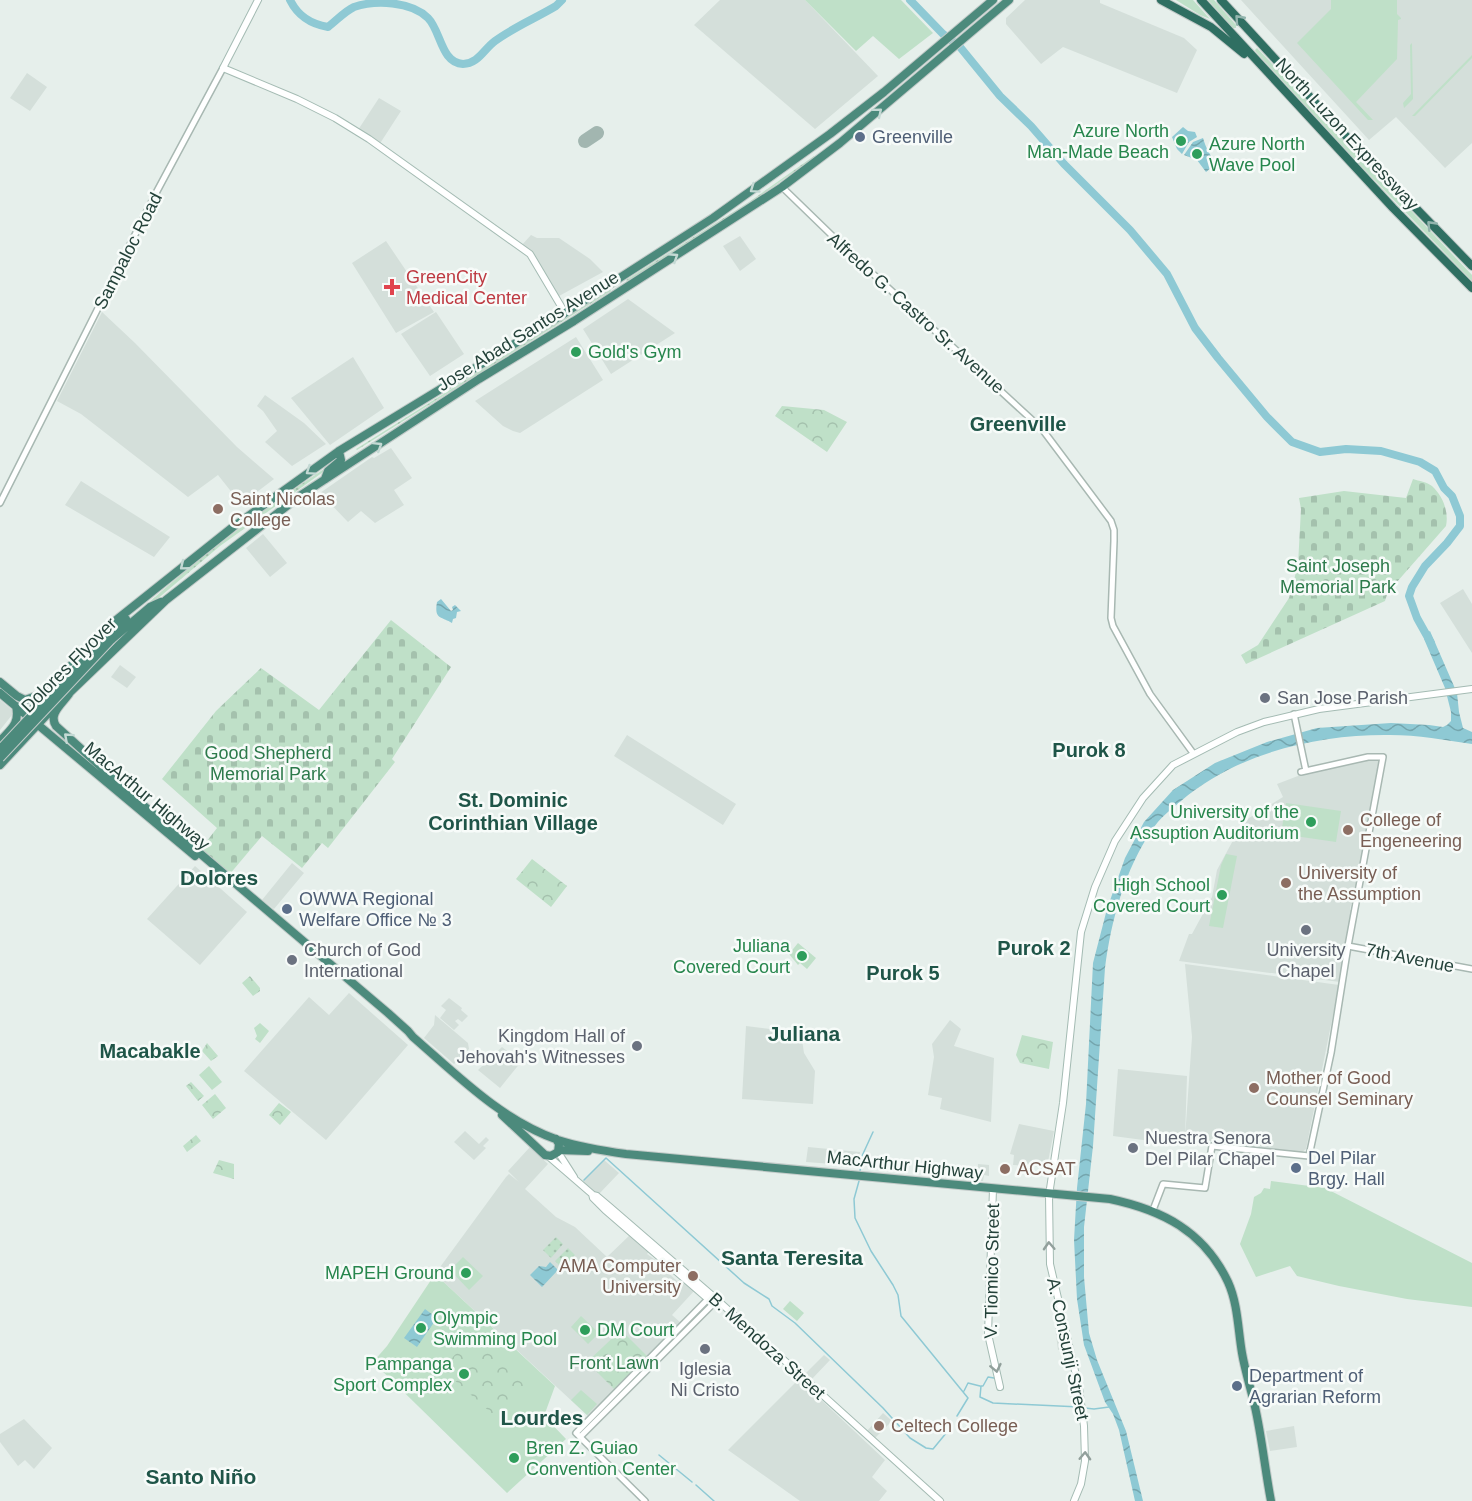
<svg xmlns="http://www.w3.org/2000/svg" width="1472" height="1501" font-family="Helvetica,sans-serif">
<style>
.built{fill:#d4dfda}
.grass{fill:#bfe0c8}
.forest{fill:url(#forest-crowns)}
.cemetery{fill:url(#cemetery-stones)}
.garden{fill:url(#garden-dots)}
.water{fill:url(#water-waves)}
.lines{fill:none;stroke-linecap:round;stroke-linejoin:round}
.stream{stroke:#8ec9d4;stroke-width:1.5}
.river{stroke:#8ec9d4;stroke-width:8}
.taxiway{stroke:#a2b6b0;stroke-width:14}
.tertiary-casing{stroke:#a8b8b2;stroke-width:8}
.secondary-casing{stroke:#a4bbb3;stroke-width:8}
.trunk-casing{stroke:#c2cac8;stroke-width:10}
.motorway-casing{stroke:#c2cac8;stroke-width:10}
.tertiary{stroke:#fff;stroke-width:5}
.secondary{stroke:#fff;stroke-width:6}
.trunk{stroke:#4c8a7c;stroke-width:8}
.motorway{stroke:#2f6f62;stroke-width:8}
.trunk-bridge-casing{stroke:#c2cac8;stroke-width:10;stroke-linecap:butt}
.trunk-bridge{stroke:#4c8a7c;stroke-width:8}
.oneway{stroke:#93b5ae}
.oneway2{stroke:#c4d9d4}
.oneway3{stroke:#92a09c}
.service-dot{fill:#5c6f8a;stroke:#f7fbf9;stroke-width:2}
.leisure-dot{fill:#2e9e5b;stroke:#f7fbf9;stroke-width:2}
.health-dot{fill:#e0444e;stroke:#f7fbf9;stroke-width:2}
.education-dot{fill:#8d6e63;stroke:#f7fbf9;stroke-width:2}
.worship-dot{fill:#6b7280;stroke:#f7fbf9;stroke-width:2}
.labels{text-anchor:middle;stroke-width:5;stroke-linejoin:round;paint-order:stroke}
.leisure-label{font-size:18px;fill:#27864d;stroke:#f7fbf9;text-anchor:end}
.street-label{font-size:18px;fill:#24423a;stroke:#f7fbf9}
.service-label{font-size:18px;fill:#4e5e75;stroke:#f7fbf9;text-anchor:start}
.health-label{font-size:18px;fill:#be3a42;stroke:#f7fbf9;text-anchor:start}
.education-label{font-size:18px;fill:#785e54;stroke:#f7fbf9;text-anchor:start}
.park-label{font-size:18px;fill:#2d7a4b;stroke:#f7fbf9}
.worship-label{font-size:18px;fill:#5b616d;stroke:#f7fbf9;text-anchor:start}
.neighbourhood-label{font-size:20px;font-weight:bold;fill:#1f5548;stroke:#f7fbf9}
.quarter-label{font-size:21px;font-weight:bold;fill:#1f5548;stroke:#f7fbf9}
</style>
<defs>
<pattern id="forest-crowns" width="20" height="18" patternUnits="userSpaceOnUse" patternTransform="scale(1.5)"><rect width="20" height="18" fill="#bfe0c8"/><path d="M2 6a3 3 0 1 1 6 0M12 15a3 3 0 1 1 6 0" fill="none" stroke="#a4c1ad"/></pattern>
<pattern id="cemetery-stones" width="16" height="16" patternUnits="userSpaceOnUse" patternTransform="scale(1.5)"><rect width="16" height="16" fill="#bfe0c8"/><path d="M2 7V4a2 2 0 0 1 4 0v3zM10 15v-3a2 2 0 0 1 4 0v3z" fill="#a4c1ad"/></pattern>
<pattern id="garden-dots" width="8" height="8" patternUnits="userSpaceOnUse" patternTransform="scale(1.5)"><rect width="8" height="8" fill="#bfe0c8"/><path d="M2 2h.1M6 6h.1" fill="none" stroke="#a4c1ad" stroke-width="1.8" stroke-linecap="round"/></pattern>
<pattern id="water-waves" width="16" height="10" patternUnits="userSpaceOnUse" patternTransform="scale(1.5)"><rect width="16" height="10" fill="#8ec9d4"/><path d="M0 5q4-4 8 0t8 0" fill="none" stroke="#74a5ad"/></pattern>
</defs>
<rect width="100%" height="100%" fill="#e6efeb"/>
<path class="built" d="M720 0H805L878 76 815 129 694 25Z
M1025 0H1100V3L1184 38 1197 50 1177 93 1063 47 1041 64 1006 24V18Z
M1241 0H1472V143L1445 168 1396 117 1369 140Z
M27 73 47 87 30 111 10 98Z
M379 98 401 111 379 145 358 130Z
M531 235 537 238H559L590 259 603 272 559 296 521 246Z
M740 236 756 259 740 271 723 246Z
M386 241 434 312 396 333 352 263Z
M628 299 675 333 611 374 583 329Z
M102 312 135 343 237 447 274 479 241 504 218 475 188 497 81 414 57 401Z
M436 312 464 354 430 376 401 334Z
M576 337 603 380 520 433 513 431 503 426 475 401Z
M353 357 384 408 330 445 291 398Z
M265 395 304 423 326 444 292 466 265 442 277 431 263 411 257 406Z
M391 448 412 478 394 490 404 505 375 523 361 511 348 522 320 493 372 457 374 458Z
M81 481 170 537 154 557 65 505Z
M263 534 287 563 270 577 246 548Z
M1463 589 1472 604V653L1440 603Z
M120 665 136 677 127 688 111 677Z
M0 700 12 710V715L0 730Z
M627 735 736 804 723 825 614 756Z
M1377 757 1379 759 1372 800 1353 903 1351 904 1350 910H1353L1340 982 1179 961 1189 934H1192L1212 897 1217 870 1237 833 1249 818 1283 797 1277 784 1311 771Z
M292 863 304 873 274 909 262 900Z
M195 866 247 912 200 965 147 919Z
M1185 964 1339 985 1306 1149 1301 1153 1184 1138 1181 1145 1113 1136 1118 1069 1187 1076 1185 1138 1192 1037Z
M349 993 408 1045 326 1140 244 1071 309 997 329 1015Z
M449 998 462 1008 461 1010 468 1016 462 1022 458 1019 455 1021 459 1025 454 1030 440 1018 446 1010 441 1006Z
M435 1015 468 1043 469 1049 454 1064 424 1038 434 1025Z
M950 1020 961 1029 954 1046 994 1058 991 1122 940 1109 942 1098 928 1095 934 1057 932 1044Z
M746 1026 801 1033 804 1053 815 1071 813 1104 742 1099Z
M502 1047 521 1062 500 1088 478 1070Z
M1019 1124 1054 1131 1047 1167 1013 1165 1014 1155 1010 1154Z
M465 1131 479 1144 486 1137 489 1140 483 1146 486 1148 474 1160 454 1142Z
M530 1147 548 1164 525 1189 556 1217 575 1227 607 1257 631 1234 650 1250 647 1254 665 1267 664 1269 677 1281 681 1279 695 1290 672 1315 681 1323 588 1416 435 1274 506 1177 509 1174 519 1182 508 1171Z
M808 1147 860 1152 859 1166 806 1162Z
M604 1160 619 1173 598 1195 583 1181Z
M978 1164 989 1165V1176L984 1175 983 1181H977Z
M1063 1325 1067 1348 1058 1350 1055 1327Z
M824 1355 830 1360 811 1380 805 1374Z
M799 1379 885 1460 872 1477 887 1491 879 1501H800L728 1450Z
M883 1413 892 1421 875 1438 867 1431Z
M24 1419 52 1448 34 1469 25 1460 18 1466 0 1442V1434Z
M1294 1426 1297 1447 1270 1451 1266 1431Z"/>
<path class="grass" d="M805 0H901L933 33 899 59 873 36 856 51Z
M1208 0H1214L1236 25V28H1233Z
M1331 0H1397V14L1401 18V19L1398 20 1397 59 1356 102 1373 120H1368L1297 43 1331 9Z
M1412 43 1413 99 1404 108 1403 103 1411 94 1410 45Z
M1257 48 1472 275V281L1356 161 1256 52 1255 50Z
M1472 55V58L1415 116H1412Z
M1286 803 1341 811 1336 842 1281 834Z
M1226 854 1237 856 1223 928 1209 926 1221 865Z
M798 943 816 958 807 969 800 963 798 965 789 954Z
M209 1066 222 1082 212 1090 199 1075Z
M1271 1181 1325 1188 1472 1263V1307L1407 1299 1339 1286 1297 1276 1290 1266 1256 1277 1240 1244 1251 1214 1254 1197 1261 1193 1264 1188 1270 1189Z
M463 1257 483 1276 469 1290 450 1270Z
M435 1274 555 1386 544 1416 566 1439 507 1493 373 1362 387 1346Z
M790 1301 804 1313 797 1321 783 1309Z
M581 1316 599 1333 588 1344 571 1327Z
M581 1390 597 1404 587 1415 571 1400Z"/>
<path class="forest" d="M1176 0H1193L1210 19 1200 15Z
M782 406 824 410 847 422 827 452 775 416Z
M532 859 567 886 551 907 516 879Z
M250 976 260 988V991L253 996 242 983Z
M260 1023 269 1031 260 1043 255 1039 257 1036 254 1028Z
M1022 1035 1053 1042 1049 1069 1020 1063 1016 1055Z
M207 1043 218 1056 211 1061 202 1051Z
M191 1082 204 1096 198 1101 186 1086Z
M215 1094 226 1108 213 1119 202 1105Z
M279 1103 291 1112 280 1125 269 1115Z
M196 1135 201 1141 187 1152 183 1146Z
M219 1160 234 1164V1179L213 1173Z
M621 1330 647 1356 614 1389 587 1362Z
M472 1336 527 1386 498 1419 442 1369Z"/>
<path class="cemetery" d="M1413 479C1419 481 1427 482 1432 486 1443 496 1449 512 1446 526L1396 583 1391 582 1385 601 1246 664 1241 655 1258 645 1289 598 1298 565 1301 509 1299 498 1344 491 1406 498Z
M391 620 451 667 392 759 395 762 328 848 322 843 302 868 262 836 229 875 200 850 217 828 162 779 216 711 261 668 319 710Z"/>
<path class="garden" d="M814 156 815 157 736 213 634 277 627 281 626 280 749 202Z
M610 289 611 291 357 450 356 449Z
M339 459 337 462 220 546 110 639C179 571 258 512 339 459Z
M556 1237 563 1244 551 1258 543 1250Z
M568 1248 575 1255 563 1269 555 1261Z"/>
<path class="water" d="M1183 127 1188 131 1195 132 1197 137 1189 142 1182 154 1177 149 1172 137Z
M1203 138C1206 148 1210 156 1217 163L1206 172 1197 160 1184 155 1193 142Z
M441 599 451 611 453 610 452 607 455 605 461 611 457 612 456 618 453 619 452 623C441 616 434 620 437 602Z
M1430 631 1457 693 1459 712 1463 728 1472 732V744C1445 740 1418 735 1390 735 1318 734 1237 753 1181 801 1170 810 1159 819 1152 830 1125 869 1111 921 1105 968L1093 1146 1084 1227V1277L1089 1333 1097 1360 1126 1431 1143 1501H1135L1119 1430 1113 1414 1105 1402 1084 1345 1077 1299 1074 1240 1077 1188 1086 1104 1093 963 1107 909 1125 858 1144 822 1173 790 1215 763 1267 742 1317 728 1391 723 1429 725 1443 727 1447 725 1451 721V712L1445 688 1424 639 1425 634Z
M550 1262 558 1270 542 1287 530 1275 539 1266 546 1267Z
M425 1309 437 1318 417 1347 404 1338Z"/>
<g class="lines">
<path class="stream" d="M860 1171 862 1156 873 1132
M584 1180 606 1158 744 1283 769 1299 772 1306 795 1323 883 1408 910 1438 926 1448 933 1449 952 1426
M859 1181 854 1199 855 1218 871 1251 893 1285 898 1295 901 1316 968 1398 957 1416
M994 1378 988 1377 983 1386H981L980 1397 993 1403 1080 1407
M964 1391 968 1383 980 1386
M1085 1408 1094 1409 1109 1407
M659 1455 692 1482
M696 1485 714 1501"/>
<path class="river" d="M290 0C298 16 310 24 328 27 336 21 345 11 354 7 375 0 411 1 428 18 441 31 441 63 463 64 478 64 484 49 495 41 514 27 536 18 556 6L562 0
M910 0 943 34 960 47 1000 96 1031 126 1064 164 1130 230 1167 274 1195 328 1218 358 1267 417 1292 442 1320 452 1346 449 1381 451 1420 462 1435 471 1444 488 1452 496 1460 516V526L1447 543 1425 566 1412 587 1409 596 1417 618 1431 643"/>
<path class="taxiway" d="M585 141 597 133"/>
<g class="tertiary-casing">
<path id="tertiary" d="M782 187 848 251 1042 429 1111 521 1114 530V541L1111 618 1113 626 1150 694 1193 753
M0 503 156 193 223 68
M1294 714 1306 771
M1348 946 1472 969
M1153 1210 1163 1184 1205 1188 1212 1146 1309 1156 1331 1053 1348 946 1383 757H1368L1301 772
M580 1437 717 1300
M645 1501 576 1433 708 1299"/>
</g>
<g class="secondary-casing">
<path id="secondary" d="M258 0 223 68 297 99 335 118 369 139 530 254 565 313
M558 1152 574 1177
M548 1156 592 1194 593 1198 605 1210 708 1299
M993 1189 988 1334 1000 1387
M593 1195 597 1196 610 1207 714 1297 940 1501
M1074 1501 1081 1484 1085 1461 1084 1426 1079 1388 1050 1264 1049 1195 1063 1103 1081 932 1095 887 1115 841 1143 798 1173 765 1237 732 1264 722 1319 709 1472 689"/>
</g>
<g class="trunk-casing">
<path id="trunk" d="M325 479 328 471 341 460 339 451
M106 636 126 619
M111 640 150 607 161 602
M0 682 17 696 25 700 39 695
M0 693 195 856
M69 694C62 704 48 714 56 726L143 805 388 1013 408 1031 413 1037C458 1076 501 1120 558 1140 580 1147 604 1151 626 1154L1110 1199C1162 1210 1204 1231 1228 1282 1238 1304 1238 1330 1242 1353 1245 1371 1251 1389 1255 1407 1262 1438 1265 1470 1271 1501
M65 697 166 600 301 495 479 379 574 321 782 187 840 143 1009 0
M31 718V712L38 700 110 625 233 527 339 451 565 313 713 218 830 134 884 92 993 0
M0 741C11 729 20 724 16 706
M0 765 54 707
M502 1115 545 1155 551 1156 558 1152 559 1144 556 1139
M559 1150 588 1151"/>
</g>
<g class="motorway-casing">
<path id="motorway" d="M1161 0 1211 27 1244 54
M1201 0 1393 208 1472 288
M1221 0 1345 135 1472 266"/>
</g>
<use href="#tertiary" class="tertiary"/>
<use href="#secondary" class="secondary"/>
<use href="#trunk" class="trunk"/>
<use href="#motorway" class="motorway"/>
<g class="trunk-bridge-casing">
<path id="trunk-bridge" d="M0 749 106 636
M0 758 111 640"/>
</g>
<use href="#trunk-bridge" class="trunk-bridge"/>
</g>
<defs><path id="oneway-chevron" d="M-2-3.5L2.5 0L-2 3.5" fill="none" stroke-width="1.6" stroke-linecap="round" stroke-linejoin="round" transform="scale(1.5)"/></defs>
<g class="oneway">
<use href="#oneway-chevron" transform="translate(1239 19) rotate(-132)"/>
<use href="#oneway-chevron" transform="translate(1431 225) rotate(-134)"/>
</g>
<g class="oneway2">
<use href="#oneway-chevron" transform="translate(878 112) rotate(-40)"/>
<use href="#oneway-chevron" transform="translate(754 189) rotate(145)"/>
<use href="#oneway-chevron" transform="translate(674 257) rotate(-33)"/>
<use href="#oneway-chevron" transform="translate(378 446) rotate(-32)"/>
<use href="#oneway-chevron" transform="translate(310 471) rotate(146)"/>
<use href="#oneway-chevron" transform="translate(184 566) rotate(141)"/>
<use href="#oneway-chevron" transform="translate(68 737) rotate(-138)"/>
</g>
<g class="oneway3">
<use href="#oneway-chevron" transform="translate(1049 1246) rotate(-93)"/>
<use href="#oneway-chevron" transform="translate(996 1368) rotate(78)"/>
<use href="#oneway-chevron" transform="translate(1085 1456) rotate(-88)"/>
</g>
<g class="service-dot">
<circle cx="860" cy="137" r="6"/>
<circle cx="287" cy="909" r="6"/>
<circle cx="1296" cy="1168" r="6"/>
<circle cx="1237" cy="1386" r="6"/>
</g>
<g class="leisure-dot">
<circle cx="1181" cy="141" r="6"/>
<circle cx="1197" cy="154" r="6"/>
<circle cx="576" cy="352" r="6"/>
<circle cx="1311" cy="822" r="6"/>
<circle cx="1222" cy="895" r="6"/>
<circle cx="802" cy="956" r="6"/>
<circle cx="466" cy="1273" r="6"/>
<circle cx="421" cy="1328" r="6"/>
<circle cx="585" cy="1330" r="6"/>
<circle cx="464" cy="1374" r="6"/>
<circle cx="514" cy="1458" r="6"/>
</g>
<path class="health-dot" d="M389 278h6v6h6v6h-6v6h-6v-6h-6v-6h6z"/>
<g class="education-dot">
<circle cx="218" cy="509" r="6"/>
<circle cx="1348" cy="830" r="6"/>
<circle cx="1286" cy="883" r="6"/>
<circle cx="1254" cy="1088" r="6"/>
<circle cx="1005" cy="1169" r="6"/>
<circle cx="693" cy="1276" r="6"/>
<circle cx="879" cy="1426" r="6"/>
</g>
<g class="worship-dot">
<circle cx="1265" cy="698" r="6"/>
<circle cx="1306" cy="930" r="6"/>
<circle cx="292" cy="960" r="6"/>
<circle cx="637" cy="1046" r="6"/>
<circle cx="1133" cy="1148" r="6"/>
<circle cx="705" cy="1349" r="6"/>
</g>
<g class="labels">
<g class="leisure-label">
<text x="1169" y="137">Azure North<tspan x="1169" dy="21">Man-Made Beach</tspan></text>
<text x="1209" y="150" text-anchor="start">Azure North<tspan x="1209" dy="21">Wave Pool</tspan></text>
<text x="588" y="358" text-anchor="start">Gold's Gym</text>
<text x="1299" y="818">University of the<tspan x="1299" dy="21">Assuption Auditorium</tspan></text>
<text x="1210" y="891">High School<tspan x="1210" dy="21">Covered Court</tspan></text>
<text x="790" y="952">Juliana<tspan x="790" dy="21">Covered Court</tspan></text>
<text x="454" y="1279">MAPEH Ground</text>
<text x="433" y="1324" text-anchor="start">Olympic<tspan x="433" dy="21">Swimming Pool</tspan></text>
<text x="597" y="1336" text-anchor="start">DM Court</text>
<text x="452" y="1370">Pampanga<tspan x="452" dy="21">Sport Complex</tspan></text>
<text x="526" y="1454" text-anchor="start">Bren Z. Guiao<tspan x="526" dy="21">Convention Center</tspan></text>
</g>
<g class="street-label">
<text transform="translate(1347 134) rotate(47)" y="6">North Luzon Expressway</text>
<text transform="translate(128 251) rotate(-63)" y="6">Sampaloc Road</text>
<text transform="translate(916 313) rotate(42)" y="6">Alfredo G. Castro Sr. Avenue</text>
<text transform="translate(528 331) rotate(-32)" y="6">Jose Abad Santos Avenue</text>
<text transform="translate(69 665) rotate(-45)" y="6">Dolores Flyover</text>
<text transform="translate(147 796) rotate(40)" y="6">MacArthur Highway</text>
<text transform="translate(1410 958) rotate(11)" y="6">7th Avenue</text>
<text transform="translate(905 1165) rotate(6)" y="6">MacArthur Highway</text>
<text transform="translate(992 1271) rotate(-89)" y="6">V. Tiomico Street</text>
<text transform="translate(767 1346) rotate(42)" y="6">B. Mendoza Street</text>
<text transform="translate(1068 1349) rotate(78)" y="6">A. Consunji Street</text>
</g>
<g class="service-label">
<text x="872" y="143">Greenville</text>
<text x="299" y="905">OWWA Regional<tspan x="299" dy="21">Welfare Office № 3</tspan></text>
<text x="1308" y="1164">Del Pilar<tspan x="1308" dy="21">Brgy. Hall</tspan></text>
<text x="1249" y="1382">Department of<tspan x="1249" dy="21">Agrarian Reform</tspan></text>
</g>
<g class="health-label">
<text x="406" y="283">GreenCity<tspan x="406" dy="21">Medical Center</tspan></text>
</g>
<g class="education-label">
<text x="230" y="505">Saint Nicolas<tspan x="230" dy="21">College</tspan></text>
<text x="1360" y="826">College of<tspan x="1360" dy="21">Engeneering</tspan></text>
<text x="1298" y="879">University of<tspan x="1298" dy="21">the Assumption</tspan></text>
<text x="1266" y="1084">Mother of Good<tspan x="1266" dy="21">Counsel Seminary</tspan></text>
<text x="1017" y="1175">ACSAT</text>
<text x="681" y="1272" text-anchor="end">AMA Computer<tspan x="681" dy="21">University</tspan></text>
<text x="891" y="1432">Celtech College</text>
</g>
<g class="park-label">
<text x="1338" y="572">Saint Joseph<tspan x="1338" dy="21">Memorial Park</tspan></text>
<text x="268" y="759">Good Shepherd<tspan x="268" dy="21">Memorial Park</tspan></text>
<text x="614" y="1369">Front Lawn</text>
</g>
<g class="worship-label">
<text x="1277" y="704">San Jose Parish</text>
<text x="304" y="956">Church of God<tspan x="304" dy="21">International</tspan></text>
<text x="1306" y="956" text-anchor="middle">University<tspan x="1306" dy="21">Chapel</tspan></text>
<text x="625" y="1042" text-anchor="end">Kingdom Hall of<tspan x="625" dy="21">Jehovah's Witnesses</tspan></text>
<text x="1145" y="1144">Nuestra Senora<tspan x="1145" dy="21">Del Pilar Chapel</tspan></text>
<text x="705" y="1375" text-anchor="middle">Iglesia<tspan x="705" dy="21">Ni Cristo</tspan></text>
</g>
<g class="neighbourhood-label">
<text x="1018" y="431">Greenville</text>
<text x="1089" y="757">Purok 8</text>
<text x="513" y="807">St. Dominic<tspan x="513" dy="23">Corinthian Village</tspan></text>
<text x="1034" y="955">Purok 2</text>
<text x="903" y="980">Purok 5</text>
<text x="150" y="1058">Macabakle</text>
</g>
<g class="quarter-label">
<text x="219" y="885">Dolores</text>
<text x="804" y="1041">Juliana</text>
<text x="792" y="1265">Santa Teresita</text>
<text x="542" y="1425">Lourdes</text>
<text x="201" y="1484">Santo Niño</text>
</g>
</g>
</svg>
